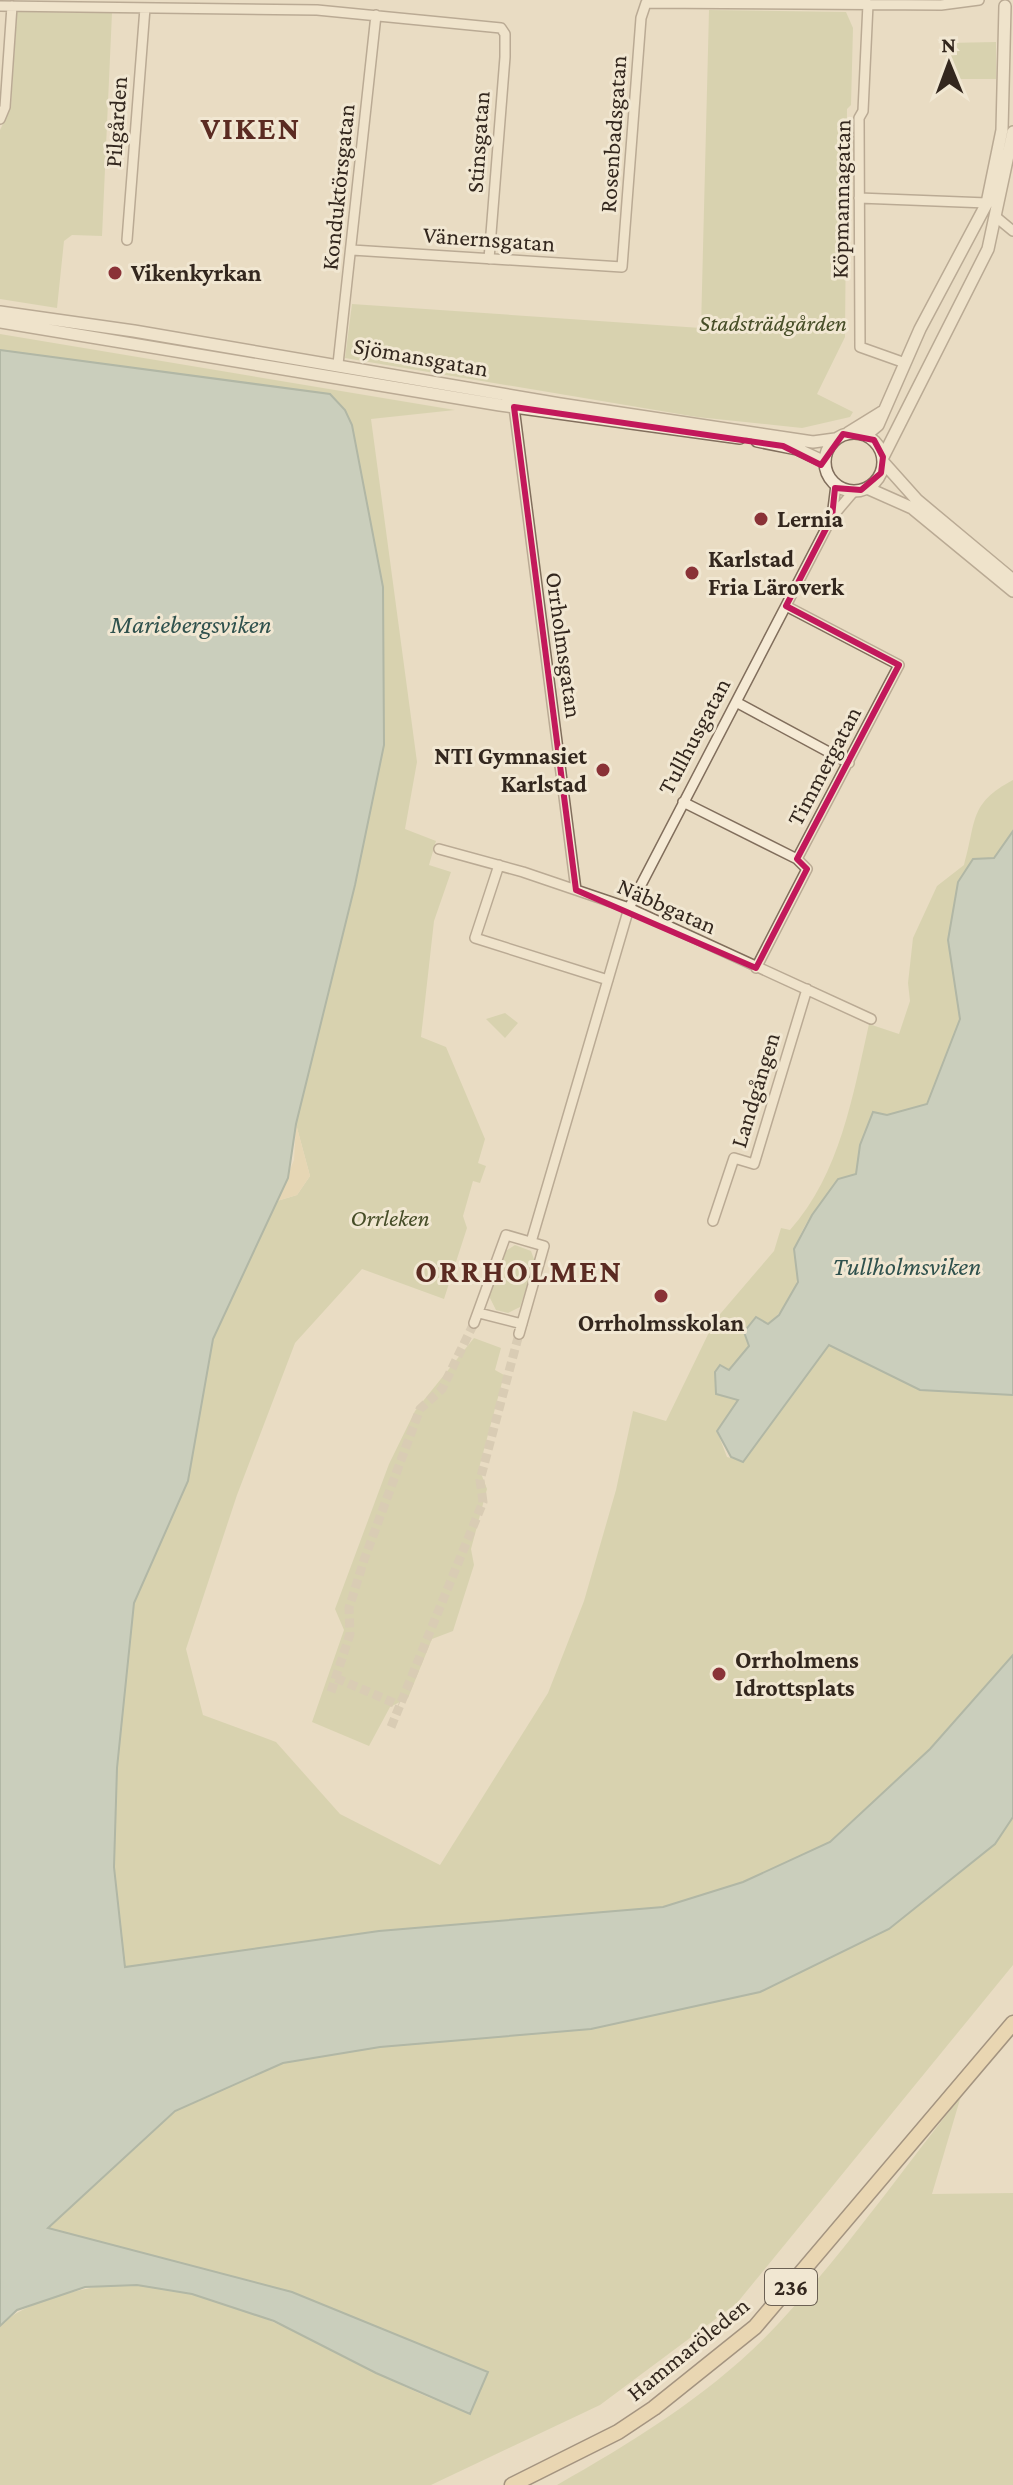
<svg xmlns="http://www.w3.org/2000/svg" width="1013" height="2485" font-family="'Crimson Pro',serif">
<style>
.green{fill:#c3c698}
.sand{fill:#e3cea3}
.water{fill:#a5bcb4;stroke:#6d8981;stroke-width:2}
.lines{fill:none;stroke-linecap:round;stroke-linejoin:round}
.minor-tunnel{stroke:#c5b8a2;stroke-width:9;stroke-dasharray:9 4.5;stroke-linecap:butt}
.minor-casing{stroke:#816e5c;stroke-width:12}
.tertiary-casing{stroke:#816e5c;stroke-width:14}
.primary-casing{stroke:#503d30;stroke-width:17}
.minor{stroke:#f5ead5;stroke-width:9}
.tertiary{stroke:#f5ead5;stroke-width:11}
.primary{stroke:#e9ce9e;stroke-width:14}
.marked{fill:none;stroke:#c2185b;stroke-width:6;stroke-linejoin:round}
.poi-dot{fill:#8a3237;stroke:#f1e7d2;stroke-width:3}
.labels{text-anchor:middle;stroke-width:6;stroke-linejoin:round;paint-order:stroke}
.shield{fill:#f1e7d2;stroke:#6c6154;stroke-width:2}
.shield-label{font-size:22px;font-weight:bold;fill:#33271e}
.street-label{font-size:24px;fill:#33271e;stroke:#f1e7d2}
.poi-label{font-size:24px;font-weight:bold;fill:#33271e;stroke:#f1e7d2;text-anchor:start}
.park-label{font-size:24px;font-style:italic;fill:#464d27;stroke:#f1e7d2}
.water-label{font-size:26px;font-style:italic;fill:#2f514d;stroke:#f1e7d2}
.district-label{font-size:32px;font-weight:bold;letter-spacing:2px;fill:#5b2b22;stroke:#f1e7d2}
</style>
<rect width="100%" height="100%" fill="#e9dcc3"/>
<path class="green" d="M709 10 846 12 853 28 851 105 847 109 845 337 817 394 853 412 850 417 802 428 697 417 345 358 352 304 701 328Z
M17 12 112 13 102 236 72 235 64 241 57 308 0 299V130L11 107Z
M996 42V79H946V43Z
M0 334 455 410 371 419 417 762 405 829 436 841 429 865 451 872 434 921 421 1037 446 1047 485 1139 478 1163 486 1166 480 1183 473 1181 463 1216 467 1228 444 1299 362 1269 295 1343 237 1495 186 1649 203 1715 276 1742 340 1814 440 1865 548 1693 584 1601 616 1490 633 1411 666 1421 715 1320 774 1251 781 1228 790 1230C840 1174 853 1095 869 1024L899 1034 910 1001 908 983 913 938 937 886 964 865C977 821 968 804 1013 780V831L948 940 960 1018 927 1105 887 1115 860 1145 856 1174C829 1192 807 1214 796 1246 793 1255 797 1267 797 1277 798 1293 779 1314 768 1325L757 1317 744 1332 749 1346 729 1371 739 1399 717 1431 727 1457 743 1461 829 1345 920 1390 1013 1395V1655L930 1749 830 1842 743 1882 663 1907 379 1931 125 1967 114 1867 117 1768 134 1603 188 1481 213 1339 277 1201 297 1195 310 1176 296 1124 355 885 384 745V678L345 410 330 394 0 350Z
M505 1013 518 1023 505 1038 486 1019Z
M515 1245 531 1251 535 1262 520 1307 508 1313 496 1310 489 1296 504 1252Z
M474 1338 501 1348 495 1370 504 1375 479 1468 487 1489 471 1549 474 1565 453 1631 432 1639 408 1698 390 1707 369 1746 312 1722 344 1630 335 1609 389 1464 415 1411Z
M1013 1817V1965L737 2303 600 2405 431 2485H0V2326C18 2309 35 2304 59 2296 204 2247 340 2372 471 2413L488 2372 292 2292 47 2229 175 2111 283 2063 380 2047 995 1844Z
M961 2096 932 2194 1013 2193V2485H557C636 2440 716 2391 778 2324 844 2253 901 2172 961 2096Z"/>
<path class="sand" d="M296 1124 310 1176 297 1195 277 1201 294 1160Z"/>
<path class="water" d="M0 350 330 394 345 410 352 425 383 587 384 745 355 885 296 1124 288 1178 213 1339 188 1481 134 1603 117 1768 114 1867 125 1967 379 1931 663 1907 743 1882 830 1842 930 1749 1013 1655V1817L995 1844 889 1929 760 1992 591 2029 380 2047 283 2063 175 2111 48 2228 292 2292 488 2372 470 2414 376 2373 274 2321 192 2294 137 2285 85 2287 17 2310 0 2326Z
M1013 831V1395L920 1390 829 1345 743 1462 731 1457 717 1431 738 1400 716 1394 715 1372 720 1365 729 1370 749 1346 744 1332 756 1317 768 1324 779 1315 798 1282 794 1249 812 1215 838 1179 856 1174 860 1145 873 1112 887 1115 927 1104 960 1019 948 940 958 882 973 859 994 858Z"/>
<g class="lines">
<path class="minor-tunnel" d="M336 1678 399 1705
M331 1692 350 1634 349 1608 364 1560 420 1409 442 1389 474 1323
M391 1727 483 1502 480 1480 519 1334"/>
<g class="minor-casing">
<path id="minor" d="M868 4 863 111 859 118 860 347 905 363
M0 6 317 10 501 28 505 34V57L489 259
M0 119 5 107 12 6
M859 198 987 203
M996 217 1013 231
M127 240 145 8
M352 250 622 267 641 18 646 3 941 5 979 0
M338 364 376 15
M514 407 576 890
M832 517 836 485
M786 606 899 665 797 859
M736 702 849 763
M683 802 797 859 807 869 756 968
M439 849 523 872 629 908 871 1019
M499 865 475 938 608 980
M713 1221 734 1158 754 1164 807 989
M531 1242 629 908 832 517 854 491
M479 1313 522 1324
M474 1323 506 1235 544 1246 519 1334"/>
</g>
<g class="tertiary-casing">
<path id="tertiary" d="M0 312 134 331 560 404 813 442 835 439
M0 322 500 405 740 438
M825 462a29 29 0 1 1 58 0a29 29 0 1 1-58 0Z
M848 433 882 412
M866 435 878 425 920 329 987 203 1002 130 1005 6
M757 441 797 449 825 462
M883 457 988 249 1013 132
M883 462 917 500 1013 580
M867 488 912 508 1013 591"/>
</g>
<g class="primary-casing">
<path id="primary" d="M512 2485 618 2432 654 2408 755 2327 1013 2023"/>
</g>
<use href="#minor" class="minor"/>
<use href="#tertiary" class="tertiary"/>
<use href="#primary" class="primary"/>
</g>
<path d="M0 0H1013V2485H0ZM514 407 783 446 821 465 843 434 874 440 883 457 881 473 861 490 835 488 832 517 786 606 899 665 797 859 807 869 756 968 576 890Z" fill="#e9dcc3" fill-opacity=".55" fill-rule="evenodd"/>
<path class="marked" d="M514 407 783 446 821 465 843 434 874 440 883 457 881 473 861 490 835 488 832 517 786 606 899 665 797 859 807 869 756 968 576 890Z"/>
<g class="poi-dot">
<circle cx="115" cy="273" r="8"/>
<circle cx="761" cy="519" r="8"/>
<circle cx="692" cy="573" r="8"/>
<circle cx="603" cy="770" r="8"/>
<circle cx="661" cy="1296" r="8"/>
<circle cx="719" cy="1674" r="8"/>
</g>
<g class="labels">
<rect class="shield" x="765" y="2269" width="52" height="36" rx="6"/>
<g class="shield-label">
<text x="791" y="2295">236</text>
</g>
<g class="street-label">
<text transform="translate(116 122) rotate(-86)" y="8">Pilgården</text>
<text transform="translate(613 134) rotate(-86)" y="8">Rosenbadsgatan</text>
<text transform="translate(478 142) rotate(-86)" y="8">Stinsgatan</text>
<text transform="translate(338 187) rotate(-84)" y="8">Konduktörsgatan</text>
<text transform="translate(841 199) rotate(-89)" y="8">Köpmannagatan</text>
<text transform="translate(489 239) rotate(4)" y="8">Vänernsgatan</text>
<text transform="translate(421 357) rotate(10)" y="8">Sjömansgatan</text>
<text transform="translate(564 645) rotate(82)" y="8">Orrholmsgatan</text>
<text transform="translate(694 736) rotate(-62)" y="8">Tullhusgatan</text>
<text transform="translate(824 766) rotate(-62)" y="8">Timmergatan</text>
<text transform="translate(667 906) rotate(24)" y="8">Näbbgatan</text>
<text transform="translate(755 1090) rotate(-73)" y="8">Landgången</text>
<text transform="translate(688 2349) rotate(-39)" y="8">Hammaröleden</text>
</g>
<g class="poi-label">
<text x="131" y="281">Vikenkyrkan</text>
<text x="777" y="527">Lernia</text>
<text x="708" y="567">Karlstad<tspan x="708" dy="28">Fria Läroverk</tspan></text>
<text x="587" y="764" text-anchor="end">NTI Gymnasiet<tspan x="587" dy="28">Karlstad</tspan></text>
<text x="661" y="1331" text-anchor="middle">Orrholmsskolan</text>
<text x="735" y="1668">Orrholmens<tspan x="735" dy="28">Idrottsplats</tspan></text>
</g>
<g class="park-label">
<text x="773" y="331">Stadsträdgården</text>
<text x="390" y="1226">Orrleken</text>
</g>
<g class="water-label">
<text x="191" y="633">Mariebergsviken</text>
<text x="907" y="1275">Tullholmsviken</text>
</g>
<g class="district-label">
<text x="251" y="139">VIKEN</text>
<text x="519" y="1282">ORRHOLMEN</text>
</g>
</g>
<g transform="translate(949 64) rotate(359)" stroke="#f1e7d2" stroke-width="6" paint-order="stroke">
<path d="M0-6L14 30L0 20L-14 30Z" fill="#33271e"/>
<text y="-12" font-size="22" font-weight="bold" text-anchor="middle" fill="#33271e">N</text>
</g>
</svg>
